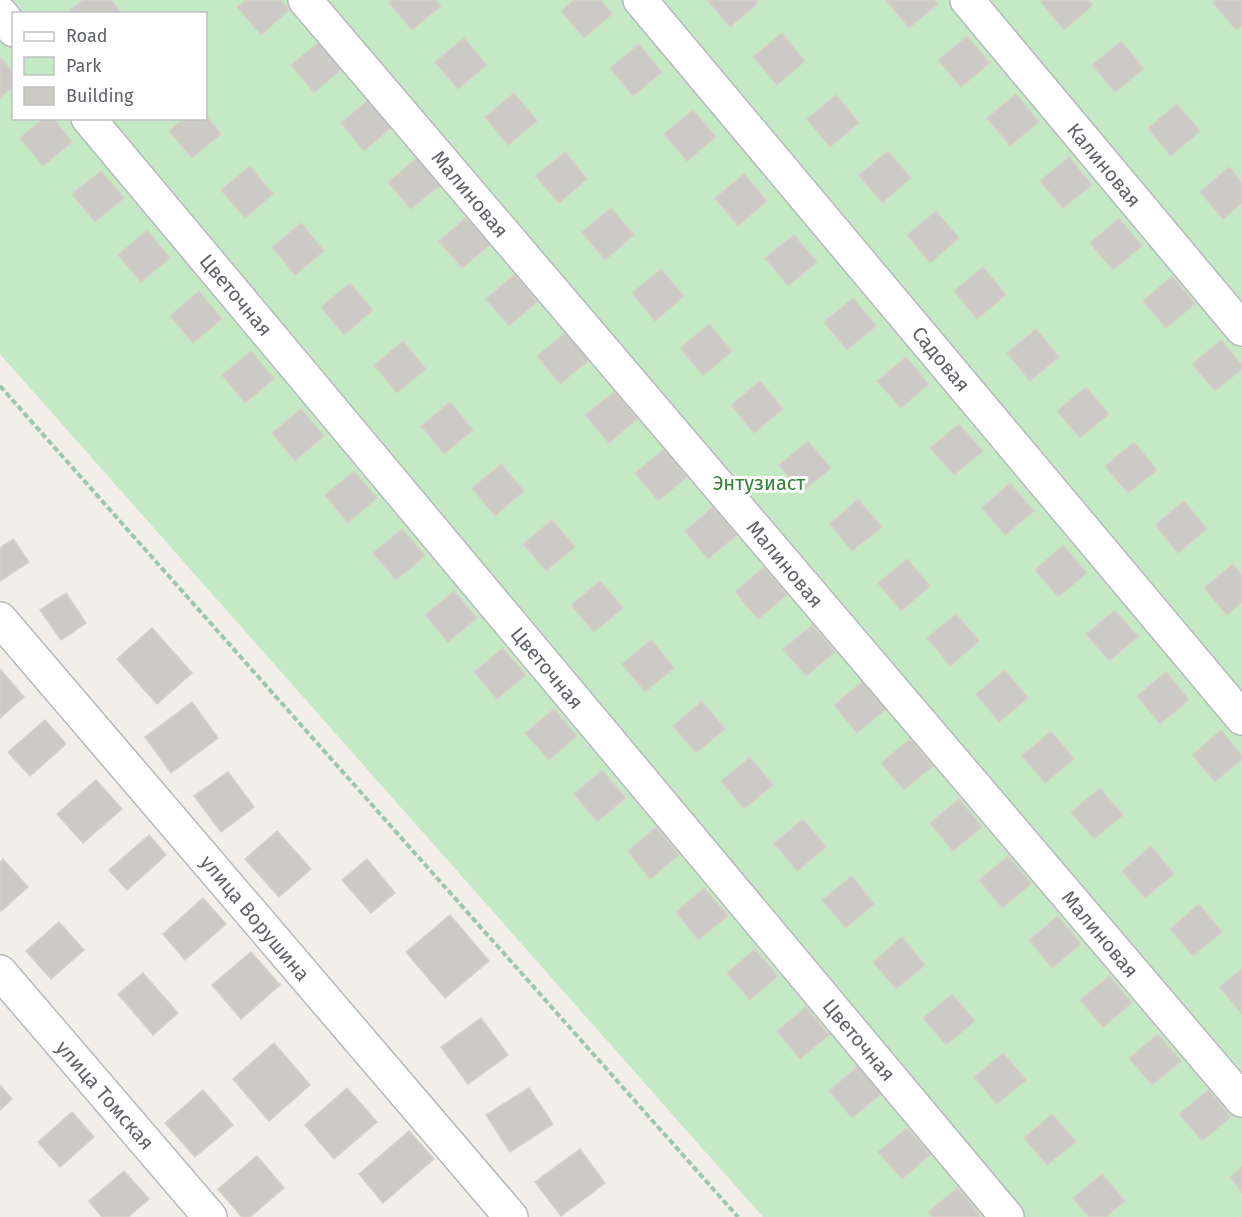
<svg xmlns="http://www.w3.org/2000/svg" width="1242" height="1217" font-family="'Fira Sans',sans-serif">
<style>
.green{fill:#c5e8c5;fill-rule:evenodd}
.building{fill:#cccac5;stroke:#d6d1c6;stroke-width:1.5}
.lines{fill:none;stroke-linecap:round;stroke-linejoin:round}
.minor-casing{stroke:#b5b8bc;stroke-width:36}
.path{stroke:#9cc7a9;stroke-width:4;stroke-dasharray:6 3;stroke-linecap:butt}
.minor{stroke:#fff;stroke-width:33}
.labels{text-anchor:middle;stroke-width:6;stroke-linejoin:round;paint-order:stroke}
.street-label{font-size:20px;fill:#5f6368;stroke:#fff}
.park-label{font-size:20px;fill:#348238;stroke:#fff}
</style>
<rect width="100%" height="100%" fill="#f1efe8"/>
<path class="green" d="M0 0H1242V1217H763L0 354ZM14 14H206V118H14Z"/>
<path class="building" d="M83 0H111L122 14H73L70 10Z
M246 0H281L289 10 261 35 237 7Z
M392 0H436L441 6 412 30 389 3Z
M574 0H601L612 14 584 38 561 11Z
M707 0H756L758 3 730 27Z
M886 0H935L938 4 909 28Z
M1043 0H1088L1093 5 1064 30 1041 2Z
M1216 0H1242V26L1236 30 1213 3Z
M782 33 805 61 777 85 753 57Z
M967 36 990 63 961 87 938 60Z
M464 38 487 65 458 89 435 62Z
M320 41 343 68 314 93 291 65Z
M1121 41 1144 69 1115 92 1092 65Z
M639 44 662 72 633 96 610 68Z
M0 57 14 73V86L0 98Z
M514 93 537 121 508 145 485 117Z
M1016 94 1039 122 1010 146 987 118Z
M836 95 859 123 830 147 807 119Z
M369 99 393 126 364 151 341 123Z
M1177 104 1200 131 1171 156 1148 128Z
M693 110 716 137 687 161 664 134Z
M206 116 221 134 192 158 169 131 184 118H206Z
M44 118H53L72 142 43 166 20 138Z
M888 151 911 178 882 203 859 175Z
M565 152 587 179 559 203 535 176Z
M1069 157 1092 185 1063 208 1040 181Z
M417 158 440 185 411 209 388 182Z
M250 166 273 194 245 218 221 190Z
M1229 167 1242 183V203L1223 219 1200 192Z
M101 171 124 198 95 222 72 194Z
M744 174 767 201 738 226 715 198Z
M611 208 634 235 605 260 582 232Z
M936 211 959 238 930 263 907 235Z
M468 216 491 244 462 268 439 241Z
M1119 218 1142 246 1113 270 1090 243Z
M301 223 324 251 295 275 272 247Z
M147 230 170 258 141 282 118 255Z
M794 235 817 262 788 286 765 258Z
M983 267 1006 295 977 319 954 291Z
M661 269 684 296 655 321 632 293Z
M515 274 537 302 509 326 486 299Z
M1172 276 1195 304 1166 328 1143 301Z
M350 283 373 310 344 335 321 307Z
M199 291 222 319 193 343 170 316Z
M853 298 876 326 847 350 824 322Z
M709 324 732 351 703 376 680 348Z
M1036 329 1059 357 1030 381 1007 353Z
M566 332 589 360 560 384 537 356Z
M1221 340 1242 365V369L1215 391 1192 364Z
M403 341 426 369 397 393 374 365Z
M251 351 274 379 245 403 222 375Z
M906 357 929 384 901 408 877 381Z
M760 381 783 409 754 433 731 405Z
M1086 387 1109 414 1080 438 1057 411Z
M615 391 637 419 609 443 585 415Z
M450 402 473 430 444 454 421 426Z
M301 409 324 436 295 461 272 433Z
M959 424 983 451 954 475 930 448Z
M808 441 831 468 802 492 779 465Z
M1134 442 1157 470 1128 493 1105 466Z
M664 449 687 477 658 501 635 473Z
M501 464 524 491 495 516 472 488Z
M354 471 377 498 348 523 325 495Z
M1010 483 1034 511 1005 535 982 508Z
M858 499 882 527 852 551 830 524Z
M1184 501 1207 529 1178 553 1155 525Z
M713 507 737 535 708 559 685 531Z
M552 520 575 547 546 571 523 544Z
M402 529 425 556 396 580 373 553Z
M13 539 29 562 0 581V548Z
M1063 545 1087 573 1058 597 1035 570Z
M907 559 930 586 901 611 878 583Z
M1233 564 1242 575V602L1227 615 1204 588Z
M764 567 787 595 758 619 735 592Z
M600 581 623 608 594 632 571 605Z
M454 591 477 618 448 642 425 615Z
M66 593 86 623 61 640 40 610Z
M1115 610 1138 637 1109 661 1086 634Z
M956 614 979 641 950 666 927 638Z
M812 625 835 652 806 676 783 649Z
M152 628 192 673 157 704 117 659Z
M651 640 674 668 645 692 622 664Z
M503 648 526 675 497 699 474 672Z
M0 669 24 697 0 718Z
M1005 670 1028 698 999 722 976 694Z
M1166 672 1189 700 1160 724 1137 696Z
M863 681 886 709 857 733 834 705Z
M702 701 725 729 696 753 673 726Z
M192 702 218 738 171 773 145 737Z
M554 709 577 736 549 760 525 733Z
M45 720 66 744 30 776 8 752Z
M1221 730 1242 756V759L1215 782 1192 755Z
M1051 731 1074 759 1045 783 1022 756Z
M910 739 933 766 904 790 881 763Z
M750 757 773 785 744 809 721 781Z
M602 770 626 798 597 822 574 794Z
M228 772 254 807 221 832 194 796Z
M96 780 122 809 83 843 57 814Z
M1100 788 1123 815 1094 839 1071 812Z
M959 799 982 827 953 851 930 823Z
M803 819 826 847 797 871 774 843Z
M656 827 679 855 650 879 628 851Z
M277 831 311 869 279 897 245 859Z
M149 835 166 855 127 890 109 870Z
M1151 846 1174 874 1145 898 1122 871Z
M1008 856 1031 884 1002 908 979 880Z
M3 859 28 887 0 912V862Z
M367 859 395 893 371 913 342 880Z
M852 876 874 904 846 928 822 900Z
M704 888 728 916 698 940 676 912Z
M203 898 226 924 185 960 163 934Z
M1199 904 1222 932 1193 956 1170 929Z
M450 915 489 961 445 998 406 952Z
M1058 916 1081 944 1052 968 1029 940Z
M59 922 84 950 51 979 26 951Z
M902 937 925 965 896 989 873 962Z
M755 949 778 976 750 1000 727 973Z
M251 952 280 985 241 1019 212 985Z
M1242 969V1014L1219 987Z
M143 973 178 1013 153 1035 118 994Z
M1109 976 1132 1003 1103 1027 1080 1000Z
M952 994 975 1021 946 1045 923 1018Z
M806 1007 829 1035 800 1059 777 1031Z
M481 1018 508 1055 468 1084 441 1047Z
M1158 1034 1181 1061 1152 1085 1129 1058Z
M274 1043 310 1085 269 1121 233 1079Z
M1003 1053 1026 1080 997 1104 974 1077Z
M858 1066 881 1094 852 1118 829 1091Z
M0 1085 12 1099 0 1110Z
M347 1088 377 1122 334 1159 305 1125Z
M529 1088 553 1124 510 1152 486 1115Z
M203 1090 233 1125 195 1157 165 1123Z
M1208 1090 1231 1117 1202 1141 1179 1114Z
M72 1112 94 1137 60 1167 38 1142Z
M1052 1114 1076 1142 1047 1165 1024 1138Z
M907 1128 930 1155 902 1179 878 1152Z
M409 1131 434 1159 383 1203 359 1174Z
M580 1149 605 1183 561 1216 535 1182Z
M257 1156 284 1188 250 1217H242L218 1189Z
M1242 1167V1192L1230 1177Z
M124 1171 149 1199 128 1217H102L89 1201Z
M1102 1174 1125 1201 1106 1217H1089L1073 1198Z
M957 1188 980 1215 978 1217H932L928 1212Z"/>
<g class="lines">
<g class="minor-casing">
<path id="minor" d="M305 0 1242 1100
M640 0 1242 718
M967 0 1242 329
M0 13 14 30
M88 118 1007 1217
M0 619 511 1217
M0 972 210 1217"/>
</g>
<path class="path" d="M0 386 738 1217"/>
<use href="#minor" class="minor"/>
</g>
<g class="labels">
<g class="street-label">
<text transform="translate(1104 165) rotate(50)" y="7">Калиновая</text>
<text transform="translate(470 194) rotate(50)" y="7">Малиновая</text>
<text transform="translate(236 295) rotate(50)" y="7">Цветочная</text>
<text transform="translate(941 359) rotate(50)" y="7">Садовая</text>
<text transform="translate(785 564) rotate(50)" y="7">Малиновая</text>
<text transform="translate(547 668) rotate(50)" y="7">Цветочная</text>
<text transform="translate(255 918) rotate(50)" y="7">улица Ворушина</text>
<text transform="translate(1100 934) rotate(50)" y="7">Малиновая</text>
<text transform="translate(859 1040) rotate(50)" y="7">Цветочная</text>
<text transform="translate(105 1095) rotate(49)" y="7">улица Томская</text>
</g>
<g class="park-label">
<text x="759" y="490">Энтузиаст</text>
</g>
</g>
<rect x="12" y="12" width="195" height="108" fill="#ffffff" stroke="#bfc1c3" stroke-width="1.5"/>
<rect x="24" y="32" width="30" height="9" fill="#ffffff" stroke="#bfc1c3" stroke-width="1.5"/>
<text x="66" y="42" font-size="18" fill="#5f6368">Road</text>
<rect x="24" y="57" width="30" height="18" fill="#c5e8c5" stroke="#bfc1c3" stroke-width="1.5"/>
<text x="66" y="72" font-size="18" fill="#5f6368">Park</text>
<rect x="24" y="87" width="30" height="18" fill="#cccac5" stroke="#bfc1c3" stroke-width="1.5"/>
<text x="66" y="102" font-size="18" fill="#5f6368">Building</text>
</svg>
